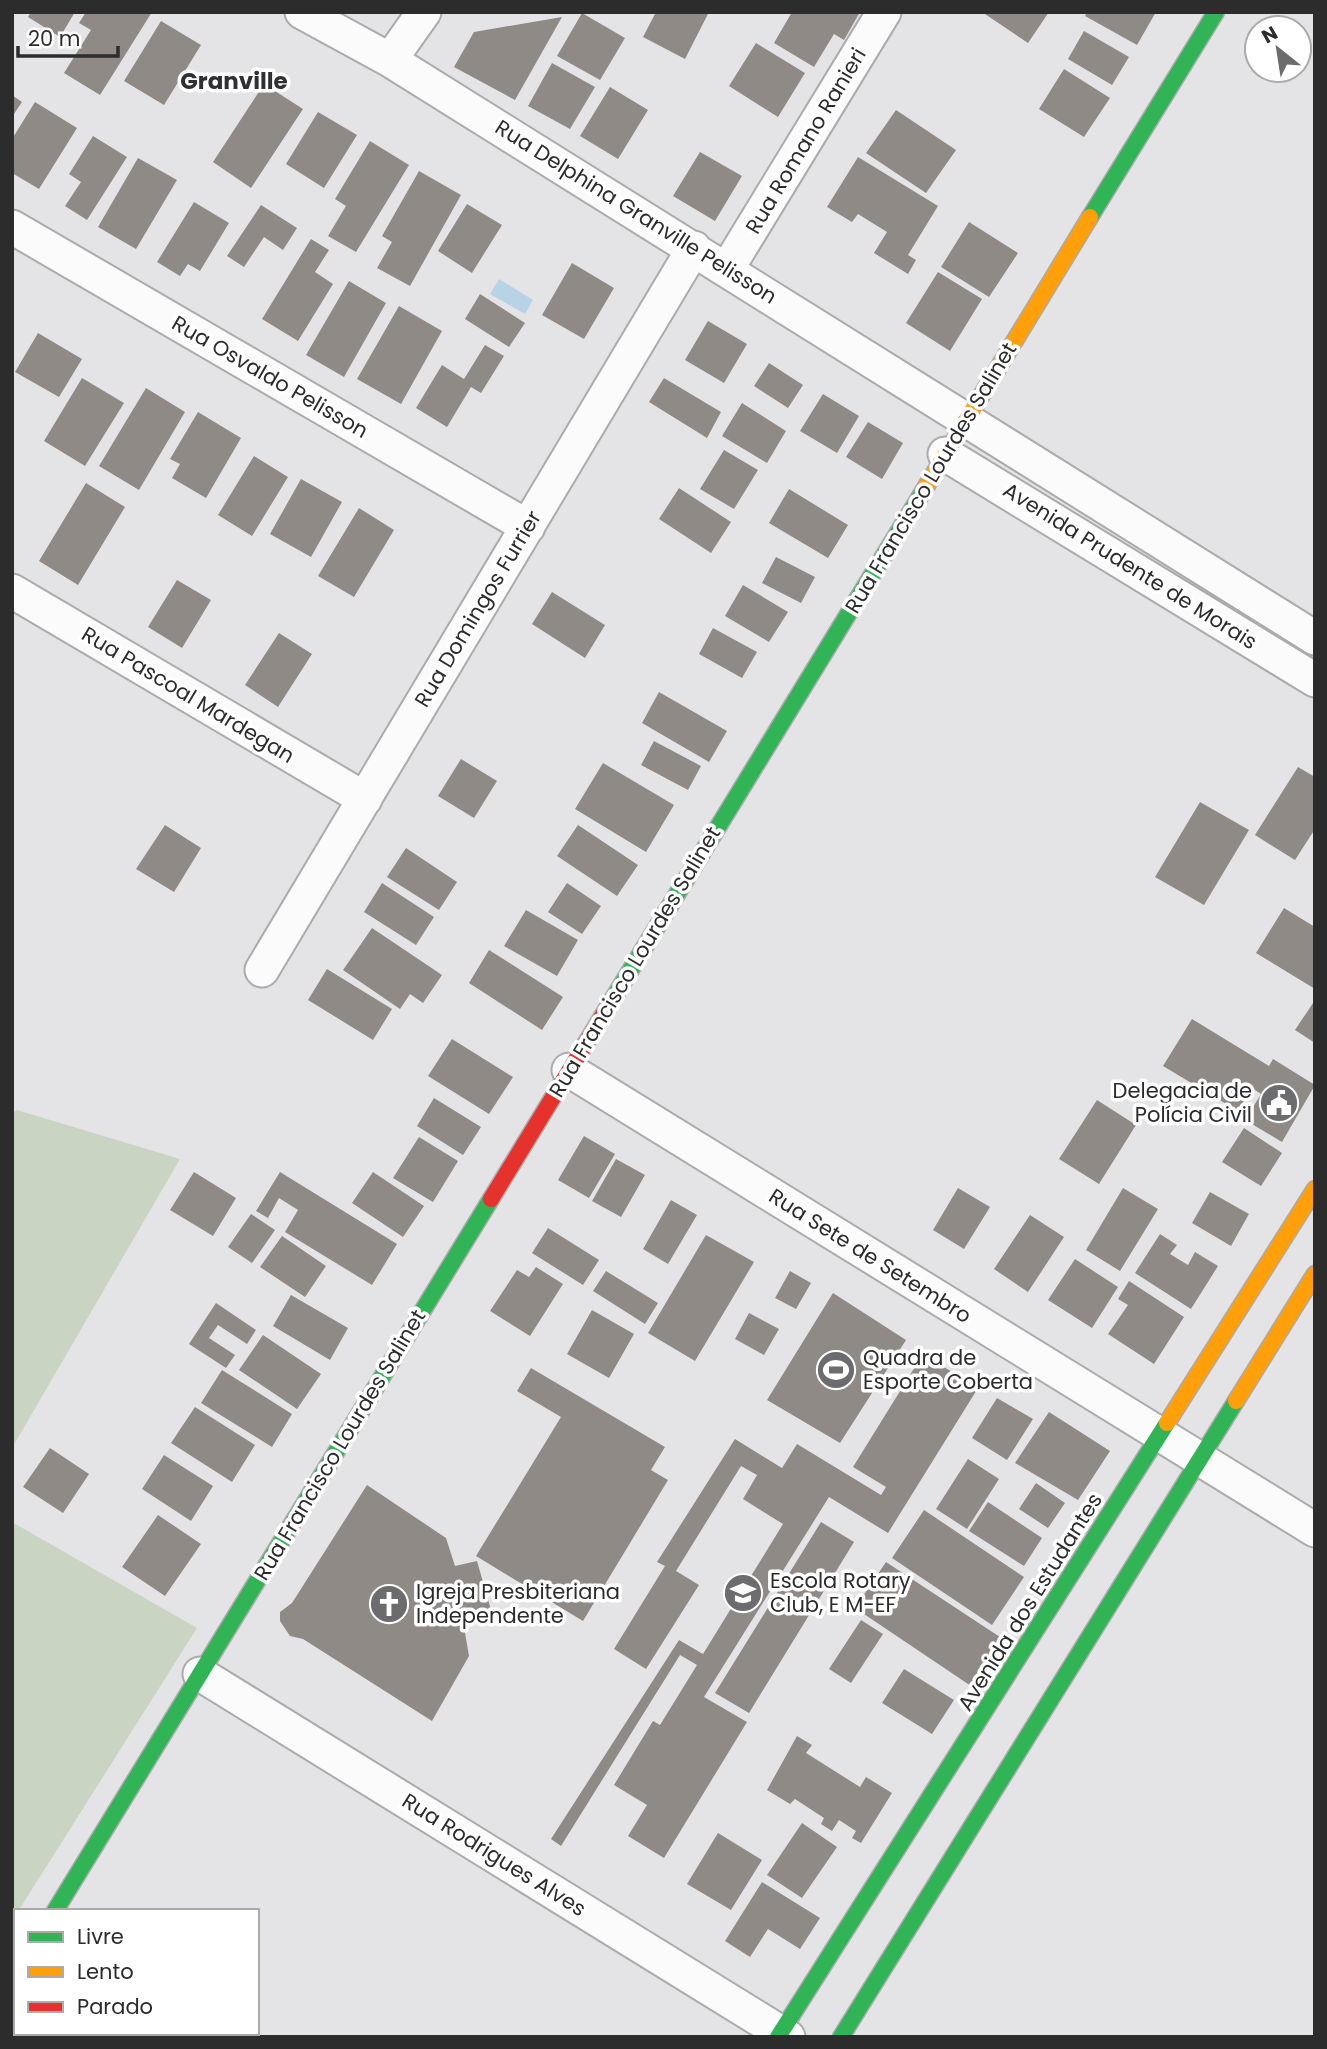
<svg xmlns="http://www.w3.org/2000/svg" width="1327" height="2049" font-family="Poppins,sans-serif">
<style>
.green{fill:#cad4c2}
.water{fill:#b7d3e5}
.building{fill:#908a87}
.lines{fill:none;stroke-linecap:round;stroke-linejoin:round}
.street-casing{stroke:#ababae;stroke-width:37}
.fast-casing{stroke:#ababae;stroke-width:19}
.slow-casing{stroke:#ababae;stroke-width:19}
.jam-casing{stroke:#ababae;stroke-width:19}
.street{stroke:#fbfbfb;stroke-width:33}
.fast{stroke:#30b455;stroke-width:16}
.slow{stroke:#ff9f0a;stroke-width:16}
.jam{stroke:#e5322d;stroke-width:16}
.labels{text-anchor:middle;stroke-width:7;stroke-linejoin:round;paint-order:stroke}
.street-label{font-size:21px;fill:#2c2c2d;stroke:#fff}
.poi-label{font-size:21px;fill:#2c2c2d;stroke:#fff;text-anchor:start}
.neighbourhood-label{font-size:23px;font-weight:bold;fill:#303033;stroke:#fff}
</style>
<rect width="100%" height="100%" fill="#e4e4e7"/>
<path class="green" d="M17 1110 180 1159 12 1448V1113Z
M12 1522 197 1628 12 1921Z"/>
<path class="water" d="M499 279 533 300 525 314 490 294Z"/>
<path class="building" d="M31 12H75L60 37 28 17Z
M86 12H152L100 95 64 73 91 30 79 23Z
M656 12H709L685 59 643 37Z
M792 12H860L844 40 834 34 814 67 774 43Z
M982 12H1049L1028 43Z
M1087 12H1156L1137 45 1085 16Z
M582 13 625 38 600 80 557 56Z
M562 17 515 100 454 67 474 32Z
M161 21 201 45 164 105 124 81Z
M1084 31 1129 57 1112 85 1068 59Z
M756 43 805 73 778 117 729 86Z
M552 63 595 87 570 129 528 106Z
M1064 69 1110 98 1084 137 1039 109Z
M264 84 303 109 251 188 213 162Z
M610 87 648 110 618 159 580 136Z
M12 95 22 102 12 117Z
M35 102 77 128 39 189 12 173V139Z
M896 110 956 150 926 193 866 153Z
M318 112 357 135 324 188 286 164Z
M93 136 127 157 87 220 65 206 81 182 69 174Z
M370 141 409 165 356 252 328 236 346 206 335 199Z
M700 152 742 176 715 221 673 196Z
M858 157 938 206 908 255 916 260 908 274 874 253 887 232 858 214 852 222 827 207Z
M138 158 177 180 136 249 98 227Z
M419 171 461 195 410 286 377 268 392 242 382 236Z
M194 202 229 223 200 271 188 264 180 276 157 262Z
M467 204 502 225 472 273 438 251Z
M261 205 297 228 283 250 264 237 244 267 227 256Z
M969 222 1018 253 989 297 941 267Z
M311 239 329 250 315 272 333 284 298 341 262 319Z
M572 263 614 288 584 339 542 315Z
M938 272 982 299 950 351 906 323Z
M349 281 386 303 344 377 306 355Z
M480 294 525 323 509 347 465 319Z
M399 306 442 331 401 404 357 379Z
M708 321 747 344 724 383 685 360Z
M38 333 82 359 59 397 15 372Z
M485 345 504 356 481 393 471 387 447 427 416 408 442 365 464 379Z
M769 363 803 385 788 408 754 386Z
M82 378 124 403 85 466 44 441Z
M664 378 721 412 707 438 649 402Z
M146 388 185 412 139 490 99 466Z
M823 394 859 416 837 453 800 431Z
M742 403 786 431 767 463 722 436Z
M198 412 241 438 206 498 172 478 180 464 170 459Z
M868 422 903 443 882 479 846 457Z
M724 450 758 470 734 509 700 489Z
M254 456 288 477 252 536 218 515Z
M301 479 342 502 311 557 270 534Z
M86 483 125 507 78 585 39 561Z
M679 488 731 522 711 553 659 519Z
M789 489 848 525 828 558 769 523Z
M359 508 394 530 354 597 318 576Z
M776 557 815 577 801 603 762 583Z
M177 580 211 600 182 648 148 627Z
M743 585 788 612 769 642 725 616Z
M552 592 605 625 585 658 532 624Z
M713 628 757 652 742 678 699 654Z
M279 633 312 654 278 707 245 685Z
M659 692 727 731 709 762 642 723Z
M654 741 701 766 688 790 641 765Z
M461 759 497 781 474 818 438 796Z
M603 763 674 805 646 852 575 809Z
M1298 767 1315 777V829L1295 860 1255 835Z
M1200 802 1249 830 1204 905 1155 877Z
M165 825 201 848 174 892 136 869Z
M578 825 638 865 617 896 557 856Z
M406 848 457 882 439 910 387 877Z
M382 883 434 917 416 945 364 912Z
M567 883 601 906 582 934 548 912Z
M1284 908 1315 927V989L1256 953Z
M526 910 578 940 557 976 504 946Z
M372 928 442 975 423 1003 410 994 400 1009 343 970Z
M489 950 563 997 542 1030 469 983Z
M327 969 392 1009 373 1040 308 1000Z
M1315 1000V1043L1295 1030Z
M1192 1019 1269 1066 1273 1059 1315 1085 1282 1142 1245 1120 1261 1094 1252 1088 1238 1111 1163 1066Z
M452 1039 513 1077 489 1114 428 1076Z
M434 1098 481 1127 463 1155 417 1126Z
M1097 1100 1136 1125 1099 1184 1059 1159Z
M1244 1128 1282 1153 1261 1186 1222 1162Z
M584 1136 615 1154 589 1198 558 1180Z
M419 1137 458 1161 433 1202 393 1178Z
M616 1159 645 1175 621 1217 592 1201Z
M194 1172 236 1198 213 1236 170 1210Z
M280 1172 397 1244 372 1285 285 1232 298 1210 279 1198 268 1218 256 1211Z
M373 1172 424 1206 403 1237 352 1203Z
M958 1188 990 1207 964 1249 933 1230Z
M1123 1188 1158 1209 1120 1271 1086 1250Z
M1210 1192 1249 1214 1231 1246 1192 1223Z
M671 1200 697 1215 668 1264 643 1249Z
M251 1214 275 1230 252 1263 228 1247Z
M1030 1215 1064 1237 1028 1292 994 1269Z
M548 1228 599 1260 583 1285 532 1253Z
M1160 1234 1177 1245 1170 1254 1188 1265 1195 1252 1218 1266 1191 1309 1135 1273Z
M706 1235 754 1262 695 1361 648 1333Z
M282 1236 326 1266 305 1297 260 1267Z
M1075 1259 1118 1287 1092 1328 1048 1300Z
M536 1267 563 1284 530 1336 490 1311 517 1270 529 1277Z
M606 1271 658 1303 645 1324 593 1291Z
M790 1271 811 1283 796 1309 775 1298Z
M1129 1281 1184 1317 1154 1364 1108 1334 1128 1305 1118 1299Z
M833 1293 906 1340 840 1443 767 1400Z
M291 1295 348 1328 330 1360 273 1326Z
M216 1303 256 1330 247 1344 218 1325 209 1338 235 1355 226 1368 189 1344Z
M592 1310 634 1334 609 1378 567 1354Z
M749 1313 779 1329 764 1355 735 1339Z
M263 1335 321 1374 297 1409 239 1370Z
M923 1354 978 1388 888 1533 829 1497 704 1697 747 1722 664 1858 628 1836 647 1805 614 1785 653 1721 660 1725 697 1665 680 1655 561 1846 551 1839 679 1640 703 1654 783 1524 743 1499 757 1475 741 1466 676 1571 699 1585 646 1669 614 1649 665 1566 657 1562 735 1439 782 1468 797 1444 881 1495 886 1487 853 1467Z
M531 1368 665 1447 651 1470 668 1480 583 1621 476 1556 561 1417 517 1391Z
M222 1370 292 1414 272 1447 201 1403Z
M997 1398 1033 1419 1007 1460 972 1438Z
M195 1407 255 1445 232 1482 171 1443Z
M1049 1412 1110 1451 1078 1500 1015 1463Z
M50 1448 89 1474 63 1513 23 1487Z
M164 1455 213 1486 191 1521 142 1489Z
M968 1459 999 1479 967 1529 936 1509Z
M1036 1483 1065 1503 1048 1528 1019 1509Z
M367 1485 446 1538 455 1566 477 1561 491 1610 462 1615 469 1656 432 1721 303 1639 290 1636 280 1621V1612L292 1603Z
M988 1502 1042 1538 1024 1566 969 1531Z
M924 1510 1024 1577 992 1625 892 1558Z
M158 1515 201 1544 165 1596 122 1567Z
M821 1522 854 1542 749 1713 715 1693Z
M886 1562 1003 1639 971 1686 855 1608Z
M861 1620 883 1634 851 1683 829 1669Z
M904 1669 954 1700 932 1734 882 1703Z
M797 1736 812 1745 806 1753 860 1787 866 1777 892 1793 861 1843 852 1838 856 1831 839 1820 832 1831 821 1824 824 1818 795 1799 790 1804 767 1790Z
M802 1823 837 1847 802 1898 767 1875Z
M718 1833 762 1860 731 1910 687 1884Z
M762 1882 820 1918 800 1949 768 1929 750 1957 725 1941Z"/>
<g class="lines">
<g class="street-casing">
<path id="street" d="M302 12 390 60 1315 638
M390 60 424 12
M12 227 528 527
M727 269 884 12
M945 454 1315 680
M12 591 365 799
M262 970 694 248
M569 1070 1315 1530
M200 1674 788 2037
M12 1980 16 1974
M117 2033 122 2037"/>
</g>
<g class="fast-casing">
<path id="fast" d="M1090 217 1216 12
M608 1007 924 490
M55 1911 491 1199
M778 2037 1167 1423
M841 2037 1236 1401"/>
</g>
<g class="slow-casing">
<path id="slow" d="M924 490 1090 217
M1236 1401 1315 1274
M1167 1423 1315 1189"/>
</g>
<g class="jam-casing">
<path id="jam" d="M491 1199 608 1007"/>
</g>
<use href="#street" class="street"/>
<use href="#fast" class="fast"/>
<use href="#slow" class="slow"/>
<use href="#jam" class="jam"/>
</g>
<defs>
<g id="civic-disc" transform="scale(2.0125)"><circle r="9.5" fill="#6c6c6e" stroke="#fff"/><path d="M-.6-6.5H3V-4.5H.6V-3L4-1V1h2V6H-6V1h2V-1L-.6-3ZM-1.2 2.5V6h2.4V2.5Z" fill="#fff"/></g>
<g id="stadium-disc" transform="scale(2.0125)"><circle r="9.5" fill="#6c6c6e" stroke="#fff"/><path d="M0-5a6.5 5 0 1 0 0 10a6.5 5 0 1 0 0-10ZM-3.5-1.8h7v3.6h-7Z" fill="#fff"/></g>
<g id="school-disc" transform="scale(2.0125)"><circle r="9.5" fill="#6c6c6e" stroke="#fff"/><path d="M0-5L7-2L0 1L-7-2ZM-4 1L0 2.5L4 1V4Q0 6-4 4Z" fill="#fff"/></g>
<g id="church-disc" transform="scale(2.0125)"><circle r="9.5" fill="#6c6c6e" stroke="#fff"/><path d="M-1.2-6h2.4v3.5h3.3v2.4h-3.3V6h-2.4V-.1h-3.3v-2.4h3.3Z" fill="#fff"/></g>
</defs>
<g fill-rule="evenodd">
<use href="#civic-disc" x="1279" y="1103"/>
<use href="#stadium-disc" x="836" y="1370"/>
<use href="#school-disc" x="743" y="1593"/>
<use href="#church-disc" x="389" y="1604"/>
</g>
<g class="labels">
<g class="street-label">
<text transform="translate(806 141) rotate(-59)" y="7">Rua Romano Ranieri</text>
<text transform="translate(636 212) rotate(32)" y="7">Rua Delphina Granville Pelisson</text>
<text transform="translate(270 377) rotate(30)" y="7">Rua Osvaldo Pelisson</text>
<text transform="translate(931 478) rotate(-59)" y="7">Rua Francisco Lourdes Salinet</text>
<text transform="translate(1130 566) rotate(32)" y="7">Avenida Prudente de Morais</text>
<text transform="translate(478 609) rotate(-59)" y="7">Rua Domingos Furrier</text>
<text transform="translate(188 695) rotate(31)" y="7">Rua Pascoal Mardegan</text>
<text transform="translate(635 962) rotate(-59)" y="7">Rua Francisco Lourdes Salinet</text>
<text transform="translate(870 1256) rotate(32)" y="7">Rua Sete de Setembro</text>
<text transform="translate(340 1445) rotate(-59)" y="7">Rua Francisco Lourdes Salinet</text>
<text transform="translate(1030 1602) rotate(-58)" y="7">Avenida dos Estudantes</text>
<text transform="translate(494 1855) rotate(32)" y="7">Rua Rodrigues Alves</text>
</g>
<g class="poi-label">
<text x="1252" y="1098" text-anchor="end">Delegacia de<tspan x="1252" dy="24">Polícia Civil</tspan></text>
<text x="863" y="1365">Quadra de<tspan x="863" dy="24">Esporte Coberta</tspan></text>
<text x="770" y="1588">Escola Rotary<tspan x="770" dy="24">Club, E M-EF</tspan></text>
<text x="416" y="1599">Igreja Presbiteriana<tspan x="416" dy="24">Independente</tspan></text>
</g>
<g class="neighbourhood-label">
<text x="234" y="89">Granville</text>
</g>
</g>
<rect width="1327" height="2049" fill="none" stroke="#2c2c2d" stroke-width="28"/>
<rect x="14" y="1909" width="245" height="126" fill="#ffffff" stroke="#ababab" stroke-width="2"/>
<rect x="28" y="1932" width="35" height="10" fill="#30b455" stroke="#ababab" stroke-width="2"/>
<text x="77" y="1944" font-size="21" fill="#2c2c2d">Livre</text>
<rect x="28" y="1967" width="35" height="10" fill="#ff9f0a" stroke="#ababab" stroke-width="2"/>
<text x="77" y="1979" font-size="21" fill="#2c2c2d">Lento</text>
<rect x="28" y="2002" width="35" height="10" fill="#e5322d" stroke="#ababab" stroke-width="2"/>
<text x="77" y="2014" font-size="21" fill="#2c2c2d">Parado</text>
<g transform="translate(1278 49) rotate(330)"><circle r="33" fill="#ffffff" stroke="#ababab" stroke-width="2"/>
<path d="M0-5L12 26L0 18L-12 26Z" fill="#6c6c6e"/>
<text y="-10" font-size="19" font-weight="bold" text-anchor="middle" fill="#2c2c2d">N</text>
</g>
<path d="M18 46v10h100v-10" fill="none" stroke="#2c2c2d" stroke-width="3.5"/>
<text x="28" y="46" font-size="21" fill="#2c2c2d" stroke="#ffffff" stroke-width="5" paint-order="stroke">20 m</text>
</svg>
